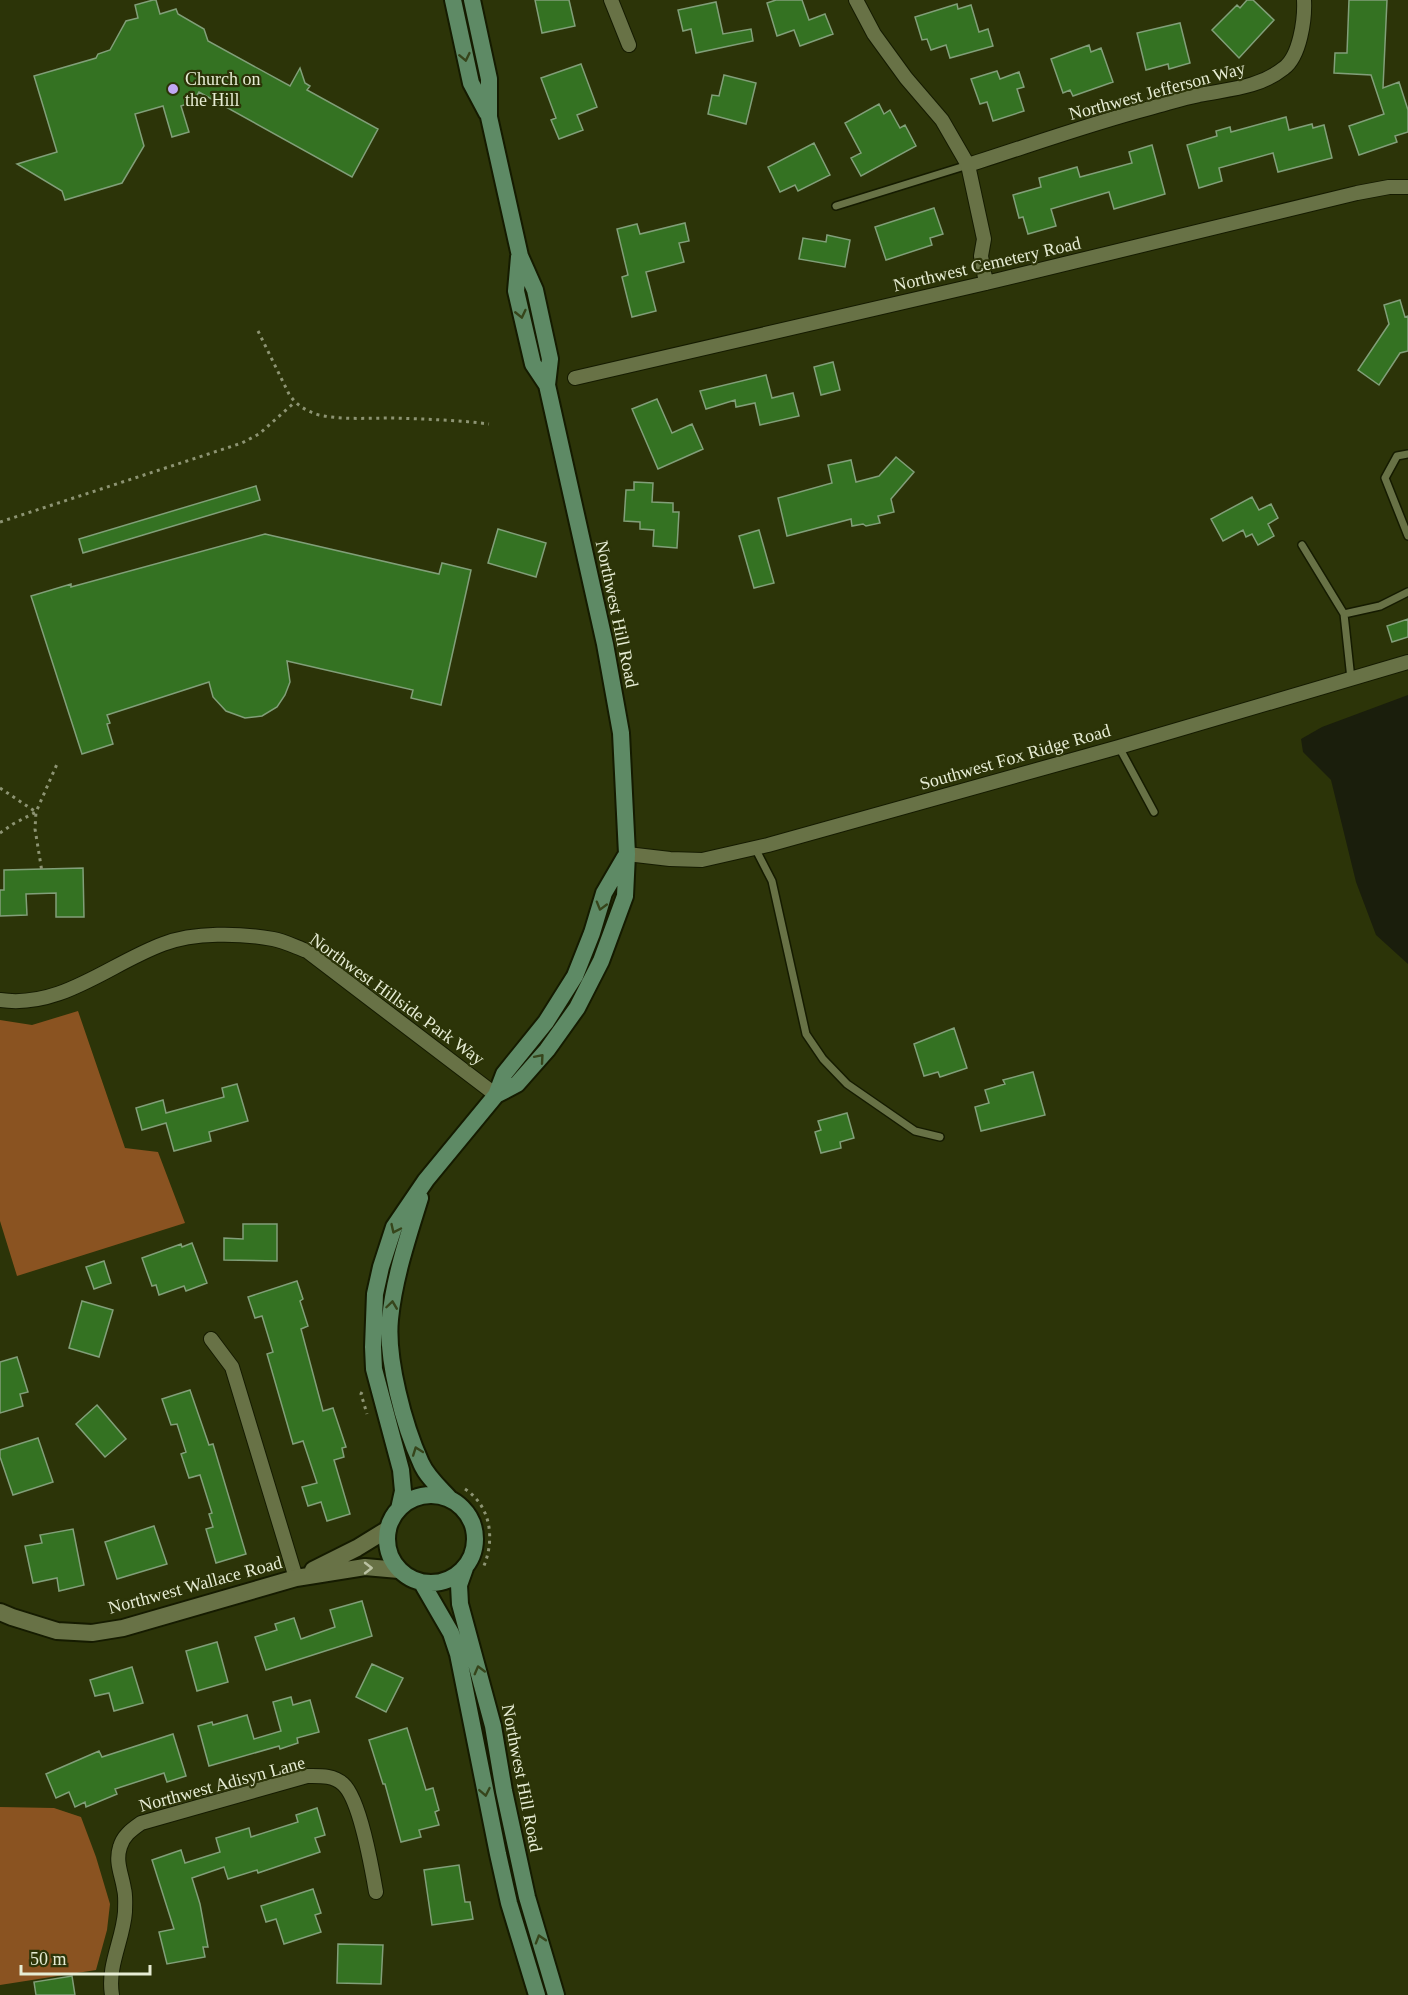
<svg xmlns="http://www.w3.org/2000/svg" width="1408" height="1995" font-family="Georgia,serif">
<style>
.forest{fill:#8a5321}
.water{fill:#1a1e0c}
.building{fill:#347222;stroke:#819f79;stroke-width:1.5}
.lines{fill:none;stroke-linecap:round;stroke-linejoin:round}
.service-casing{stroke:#151b00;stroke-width:10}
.minor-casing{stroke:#151b00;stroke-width:16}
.tertiary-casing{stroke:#151b00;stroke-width:20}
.secondary-casing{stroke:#151b00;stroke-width:20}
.path{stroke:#8d9473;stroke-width:3;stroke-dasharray:3 4.5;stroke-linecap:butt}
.service{stroke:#687246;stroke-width:7}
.minor{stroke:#687246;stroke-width:14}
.tertiary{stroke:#687246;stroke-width:16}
.secondary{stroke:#5e8a65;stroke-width:16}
.oneway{stroke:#36451b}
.oneway2{stroke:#bac1a2}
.poi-dot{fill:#c1a8f3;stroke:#2c3408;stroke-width:2}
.labels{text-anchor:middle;stroke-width:4.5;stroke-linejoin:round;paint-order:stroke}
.poi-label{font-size:18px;fill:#e6ecd4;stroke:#2c3408;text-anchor:start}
.street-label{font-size:18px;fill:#e6ecd4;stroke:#2c3408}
</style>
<rect width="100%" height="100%" fill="#2c3408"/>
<path class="forest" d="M78 1011 125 1148 158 1152 185 1223 17 1276 0 1221V1020L32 1025Z
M0 1807 54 1808 81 1817 96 1857 110 1904 107 1930 96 1970 0 1985Z"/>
<path class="water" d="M1408 695V964L1376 935 1356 882 1331 780 1303 752 1301 739 1322 727Z"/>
<path class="building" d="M153 0H156L160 14 176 9 178 14 204 29 208 41 290 86 300 68 305 83 310 86 307 90 378 129 352 177 199 92 193 102 181 106 189 132 172 137 163 106 135 114 144 146 122 183 65 200 62 191 17 164 57 152 34 76 96 58 98 54 110 50 126 21 138 18 135 5Z
M535 0H569L575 26 542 33Z
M776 0H802L809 20 825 14 833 34 800 46 794 30 777 36 767 3Z
M1247 0H1253L1274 20 1239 58 1212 30 1237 5 1240 8Z
M1349 0H1387L1383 88 1399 82 1408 110V132L1395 136 1397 142 1359 155 1349 126 1384 114 1371 75 1334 73 1335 53H1347Z
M716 2 723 34 751 29 753 41 696 53 691 29 683 31 678 10Z
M957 4 958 9 971 5 979 32 988 29 993 46 950 58 946 45 931 50 927 39 922 40 915 17Z
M1180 23 1190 63 1169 69 1168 64 1146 70 1137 33Z
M1089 45 1091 52 1101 48 1113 82 1073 96 1070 90 1063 93 1051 59Z
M581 64 597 107 577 115 583 130 559 139 551 120 556 118 541 78Z
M997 71 1000 79 1019 72 1024 87 1017 89 1024 111 993 121 987 102 980 104 971 79Z
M724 75 756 83 746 124 708 114 712 95 719 96Z
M879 104 884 114 890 110 900 128 905 125 916 146 861 176 851 158 861 153 845 123Z
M1286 117 1289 130 1312 124 1313 128 1324 125 1332 158 1278 172 1273 153 1219 168 1222 181 1199 188 1187 145 1217 136 1216 131 1230 127 1231 132Z
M814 143 830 175 798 191 795 185 780 192 768 167Z
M1152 145 1165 194 1114 209 1109 192 1051 209 1056 226 1028 234 1023 217 1019 218 1013 195 1041 187 1039 178 1077 167 1080 177 1132 163 1129 152Z
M934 208 943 234 930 238 932 245 886 260 875 227Z
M685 223 689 241 679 243 684 262 646 272 656 311 632 317 622 277 628 275 617 229 637 224 640 234Z
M827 235 850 240 845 267 799 259 803 238 826 242Z
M1400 300 1405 317 1408 316V351L1400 353 1379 385 1358 370 1389 324 1384 305Z
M833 362 840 390 821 395 814 367Z
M766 375 772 398 793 393 799 416 760 425 755 403 736 407 735 400 706 409 700 391Z
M657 399 672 433 692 424 703 449 658 469 632 409Z
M896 457 914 472 891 499 894 512 878 516 880 523 866 526 863 524 852 526 851 519 787 536 778 498 832 483 828 465 851 460 856 482 879 476Z
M634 482 653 483 652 502 673 503V512H679L677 548 653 546 654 530 640 529V522L624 521 626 490H634Z
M256 486 260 500 83 553 79 539Z
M1252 497 1259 510 1271 504 1278 518 1268 524 1274 536 1258 545 1252 534 1246 537 1243 530 1223 541 1211 519Z
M498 529 546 543 536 577 488 563Z
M759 530 774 583 754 588 739 536Z
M265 534 439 574 442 563 471 570 441 705 411 698 413 690 287 661 290 682 285 695 277 707 262 716 245 718 226 711 213 697 209 682 107 715 110 723 107 724 113 744 82 754 31 596 71 584V587Z
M1408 619V637L1392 642 1387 626Z
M83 868 84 917H56V893L26 894 27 915 0 916V890H4V870Z
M954 1028 967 1068 940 1077 938 1072 924 1076 914 1044Z
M1033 1072 1045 1115 981 1131 975 1107 989 1103 985 1090 1005 1084 1003 1080Z
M237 1084 248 1121 209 1132 211 1141 174 1151 166 1123 142 1130 136 1108 163 1100 166 1113 224 1097 222 1088Z
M847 1113 854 1138 840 1142 841 1148 821 1153 815 1132 821 1130 818 1121Z
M243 1224H277V1261L224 1260V1238L243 1239Z
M192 1243 207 1283 186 1291 184 1286 159 1295 156 1285 152 1286 142 1258 181 1244 182 1247Z
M104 1261 111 1283 94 1289 86 1267Z
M297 1281 303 1299 300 1301 308 1326 301 1329 323 1411 333 1408 346 1447 342 1448 344 1457 334 1460 350 1514 327 1521 321 1502 308 1506 302 1487 317 1483 303 1441 293 1444 267 1354 273 1352 262 1316 255 1318 248 1297Z
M82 1301 113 1310 99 1357 69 1348Z
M17 1357 28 1392 20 1394 23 1406 0 1413V1362Z
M190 1390 209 1445 213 1444 246 1554 216 1563 206 1529 213 1527 209 1514 212 1513 200 1475 189 1478 181 1454 186 1452 177 1424 171 1425 162 1399Z
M97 1405 126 1439 105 1457 76 1424Z
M38 1438 53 1482 13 1495 0 1457V1450Z
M154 1526 167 1564 117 1579 105 1542Z
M73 1529 84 1585 59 1591 57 1578 33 1583 25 1546 42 1543 40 1535Z
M362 1601 372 1636 266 1670 255 1637 277 1630 275 1624 294 1618 301 1639 335 1627 330 1610Z
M217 1642 228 1682 197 1691 186 1651Z
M372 1664 403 1678 386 1712 356 1697Z
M132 1667 143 1703 114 1711 109 1693 95 1696 90 1680Z
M291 1697 293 1705 310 1700 319 1732 297 1738 298 1743 280 1749 279 1746 209 1766 198 1726 212 1722 213 1725 247 1715 254 1739 281 1731 273 1702Z
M407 1728 426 1790 433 1788 439 1810 435 1812 439 1825 419 1830 421 1837 401 1842 385 1784H383L369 1740Z
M173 1734 186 1776 167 1782 164 1773 115 1789 117 1794 86 1807 85 1802 75 1807 69 1792 56 1798 46 1774 99 1751 102 1757Z
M317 1808 325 1835 315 1838 320 1852 258 1873 257 1870 228 1879 224 1867 192 1878 200 1904 208 1947H203L205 1957 167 1964 159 1932 174 1929 152 1860 181 1850 185 1863 220 1852 216 1838 249 1828 251 1837 298 1822 296 1815Z
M459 1865 465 1902H470L473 1919 432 1925 424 1870Z
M313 1889 321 1913 315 1915 321 1932 284 1944 276 1919 266 1922 261 1906Z
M338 1944 383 1945 381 1984 337 1983Z
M72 1976 75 1995H36L34 1982Z"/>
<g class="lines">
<g class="service-casing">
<path id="service" d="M836 206 968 165
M1408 454 1397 456 1385 478 1408 536
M1302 545 1344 614 1351 679
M1344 614 1380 606 1408 592
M1119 747 1154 812
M755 848 772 881 806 1034 823 1059 847 1084 915 1131 940 1137"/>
</g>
<g class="minor-casing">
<path id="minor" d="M611 0 629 45
M856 0 874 34 906 78 942 120 968 165 984 239 981 256 986 283
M968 165C1028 146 1089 124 1150 108 1166 104 1182 98 1199 95 1229 89 1259 88 1284 68 1300 56 1305 19 1304 0
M575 378 986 283 1357 193 1389 187H1408
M627 854 670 859 702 860 768 845 1119 747 1408 662
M0 1000C61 1009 109 964 163 944 194 932 240 933 273 939 284 941 296 947 307 951L496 1095
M211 1339 232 1367 296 1578
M112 1995C107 1966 123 1940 125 1912 125 1905 126 1896 124 1889 122 1875 115 1862 120 1847 123 1836 131 1830 141 1823L307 1776C320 1776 333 1775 343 1784 360 1799 372 1869 376 1892"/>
</g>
<g class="tertiary-casing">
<path id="tertiary" d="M313 1570 357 1548 388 1529
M0 1612 12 1617 57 1631 92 1633 123 1628 296 1578 365 1567 399 1570"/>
</g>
<g class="secondary-casing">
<path id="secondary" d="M453 0 471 83 487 113
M472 0 489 79V117L520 256 535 290 550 359 547 385 605 644 621 733 627 854 625 896 601 961 577 1008 547 1050 517 1084 496 1095
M519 257 516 291 533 364 547 385
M420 1198C408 1237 394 1278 390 1319 386 1359 404 1426 421 1463 427 1477 440 1488 450 1499
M387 1539a44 44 0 1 1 88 0a44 44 0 1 1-88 0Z
M399 1509 403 1491 401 1470 374 1369 373 1347 375 1294 381 1267 394 1227 426 1180 496 1095 504 1074 546 1022 575 976 592 933 604 893 625 857
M465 1568 459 1585 460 1604 493 1726 504 1791 527 1897 556 1995
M422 1583 451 1633 458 1654 498 1854 509 1903 537 1995"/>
</g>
<path class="path" d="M258 331 289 394C296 405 306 411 319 415 343 420 368 418 392 418 425 419 457 420 489 424
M0 522 242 443 259 434 295 402
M0 788 36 812 35 829 42 872
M0 833 13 824 36 812 57 764
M362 1392 361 1394 367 1414
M465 1489C492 1507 495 1541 483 1568"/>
<use href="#service" class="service"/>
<use href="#minor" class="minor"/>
<use href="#tertiary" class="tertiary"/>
<use href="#secondary" class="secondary"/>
</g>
<defs><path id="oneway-chevron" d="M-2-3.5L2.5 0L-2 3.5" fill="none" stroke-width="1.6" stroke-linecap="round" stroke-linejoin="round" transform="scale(1.5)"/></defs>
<g class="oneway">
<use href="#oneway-chevron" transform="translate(465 57) rotate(78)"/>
<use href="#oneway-chevron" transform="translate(521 314) rotate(77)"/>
<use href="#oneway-chevron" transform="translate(601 906) rotate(106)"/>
<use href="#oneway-chevron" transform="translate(540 1058) rotate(-49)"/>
<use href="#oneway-chevron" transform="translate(395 1229) rotate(115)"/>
<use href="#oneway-chevron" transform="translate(392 1305) rotate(-82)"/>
<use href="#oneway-chevron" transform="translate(417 1451) rotate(-110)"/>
<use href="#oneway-chevron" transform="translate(479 1670) rotate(-105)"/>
<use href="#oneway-chevron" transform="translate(485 1792) rotate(79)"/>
<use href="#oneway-chevron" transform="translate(540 1939) rotate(-107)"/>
</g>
<use class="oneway2" href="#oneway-chevron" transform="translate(368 1568)"/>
<circle class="poi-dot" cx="173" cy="89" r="6"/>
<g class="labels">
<g class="poi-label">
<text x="185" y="85">Church on<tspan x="185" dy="21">the Hill</tspan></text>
</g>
<g class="street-label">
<text transform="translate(1157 91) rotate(-15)" y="6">Northwest Jefferson Way</text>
<text transform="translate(987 264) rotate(-13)" y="6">Northwest Cemetery Road</text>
<text transform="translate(617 614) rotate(78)" y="6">Northwest Hill Road</text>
<text transform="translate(1015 757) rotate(-16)" y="6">Southwest Fox Ridge Road</text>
<text transform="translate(397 999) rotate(36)" y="6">Northwest Hillside Park Way</text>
<text transform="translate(195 1585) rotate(-15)" y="6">Northwest Wallace Road</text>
<text transform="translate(522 1778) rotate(79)" y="6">Northwest Hill Road</text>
<text transform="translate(222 1784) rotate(-15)" y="6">Northwest Adisyn Lane</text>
</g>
</g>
<path d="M21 1965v9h129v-9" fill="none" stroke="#e6ecd4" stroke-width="3"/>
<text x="30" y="1965" font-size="18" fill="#e6ecd4" stroke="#2c3408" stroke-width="4.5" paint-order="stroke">50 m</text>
</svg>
